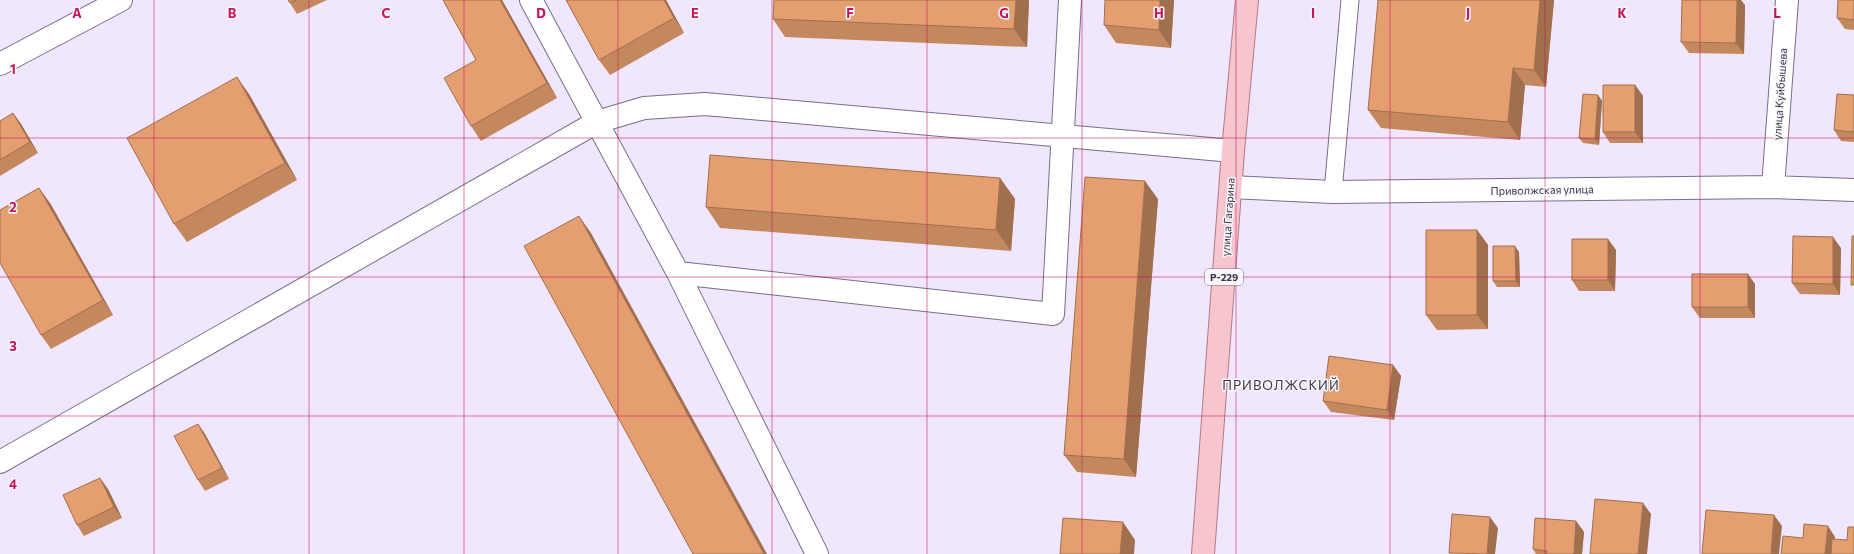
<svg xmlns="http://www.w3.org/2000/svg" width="1854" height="554" font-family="Commissioner,sans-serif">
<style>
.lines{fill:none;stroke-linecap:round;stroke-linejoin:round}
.service-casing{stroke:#796e87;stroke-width:19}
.minor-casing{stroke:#796e87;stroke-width:24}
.primary-casing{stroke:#b17a87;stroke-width:24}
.service{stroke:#fff;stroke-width:17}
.minor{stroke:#fff;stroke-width:22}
.primary{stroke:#f7c5ce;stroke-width:22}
.wall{fill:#c4885f}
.shaded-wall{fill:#a06f4e}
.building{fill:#e49e6f;stroke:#a06f4e}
.grid{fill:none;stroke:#c2185b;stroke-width:1;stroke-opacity:0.55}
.labels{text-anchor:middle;stroke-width:3;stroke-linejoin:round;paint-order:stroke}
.shield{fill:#f9f7fd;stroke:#736f79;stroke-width:1}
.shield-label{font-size:10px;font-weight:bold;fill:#3a3540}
.street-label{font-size:11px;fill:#3a3540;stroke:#f9f7fd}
.quarter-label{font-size:13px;letter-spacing:1px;fill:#3a3540;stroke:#f9f7fd}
.grid-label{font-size:13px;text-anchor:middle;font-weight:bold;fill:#c2185b;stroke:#f9f7fd;stroke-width:3;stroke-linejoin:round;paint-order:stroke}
</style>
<rect width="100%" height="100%" fill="#f0e6fd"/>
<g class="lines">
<g class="service-casing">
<path id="service" d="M1333 192 1350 0"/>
</g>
<g class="minor-casing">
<path id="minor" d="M531 0 678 273 817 554
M0 64 121 0
M1231 187 1333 192 1773 187 1854 190
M1773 187 1787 0
M678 273 1053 314 1070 0
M0 462 597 122 644 108 705 104 1233 151"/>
</g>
<g class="primary-casing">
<path id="primary" d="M1203 554 1233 151 1247 0"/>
</g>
<use href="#service" class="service"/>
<use href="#minor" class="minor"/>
<use href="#primary" class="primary"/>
</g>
<path class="wall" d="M288 0H327L297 14Z
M443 0H502L557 98 481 141 471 126 476 60Z
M566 0H666L684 33 610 75 599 60Z
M1029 0 1027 47 785 37 773 19Z
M1174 0 1171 48 1116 43 1104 25Z
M1378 0H1554L1546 87 1525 85 1520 140 1381 128 1368 110Z
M1854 0V30L1845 29 1837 18Z
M1745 5 1744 54 1689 53 1681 42Z
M1635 85 1643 96V143H1610L1603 132Z
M249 94 297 180 187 242 174 224Z
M1598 95 1602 101 1599 145 1583 143 1579 138Z
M1854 95V142L1841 141 1834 130Z
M13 113 21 124 38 153 0 176V121Z
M1000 178 1015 199 1011 251 720 228 706 207Z
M1158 199 1136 477 1077 472 1064 455Z
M50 203 113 315 51 349 41 335Z
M1477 230 1488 245V329L1437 330 1426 315Z
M1841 248 1840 295 1800 294 1792 283Z
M1616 250 1615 291H1579L1572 280Z
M1519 252 1520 287H1497L1493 281Z
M1755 284V318H1700L1692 307Z
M1393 365 1401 376 1394 420 1331 412 1323 401Z
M198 424 205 434 229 479 205 491 198 480Z
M108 489 122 518 84 536 77 525Z
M1576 521 1584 532 1582 554H1536L1533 549Z"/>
<path class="shaded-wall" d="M500 0H502L557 98 547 83Z
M664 0H666L684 33 674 18Z
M1016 0H1029L1027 47 1014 29Z
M1160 0H1174L1171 48 1159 30Z
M1540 0H1554L1546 87 1534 70Z
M1737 0H1741L1745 5 1744 54 1736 43Z
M1513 68 1525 85 1520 140 1508 122Z
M237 77 249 94 297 180 285 163Z
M1635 85 1643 96V143L1635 132Z
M1598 95 1602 101 1599 145 1595 139Z
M13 113 21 124 38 153 30 142Z
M1000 178 1015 199 1011 251 996 230Z
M1145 181 1158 199 1136 477 1124 459Z
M39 188 50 203 113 315 103 300Z
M579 216 591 233 767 554H764Z
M1477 230 1488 245V329L1477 315Z
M1833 237 1841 248 1840 295 1833 284Z
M1608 239 1616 250 1615 291 1608 280Z
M1515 246 1519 252 1520 287 1516 281Z
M1748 274 1755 284V318L1748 307Z
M1393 365 1401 376 1394 420 1387 410Z
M198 424 205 434 229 479 222 468Z
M100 478 108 489 122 518 114 507Z
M1643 503 1651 514 1647 554H1638Z
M1774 515 1782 526 1779 554H1771Z
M1490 517 1498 528 1495 554H1487Z
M1576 521 1584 532 1582 554H1574Z
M1123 522 1135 540 1134 554H1120Z
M1828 526 1835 537 1834 554H1825Z"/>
<path class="building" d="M288 0H297L290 3Z
M443 0H500L547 83 471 126 444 78 476 60Z
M566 0H664L674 18 599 60Z
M774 0H1016L1014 29 773 19Z
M1105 0H1160L1159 30 1104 25Z
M1378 0H1540L1534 70 1513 68 1508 122 1368 110Z
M1682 0H1737L1736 43 1681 42Z
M1838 0H1854V20L1837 18Z
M237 77 285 163 174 224 127 138Z
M1603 85H1635V132H1603Z
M1583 94 1598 95 1595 139 1579 138Z
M1837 94 1854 95V132L1834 130Z
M13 113 30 142 0 160V121Z
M710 155 1000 178 996 230 706 207Z
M1085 177 1145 181 1124 459 1064 455Z
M39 188 103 300 41 335 0 263V210Z
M579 216 764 554H693L524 246Z
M1426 230H1477V315H1426Z
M1793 236 1833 237V284L1792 283Z
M1852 236H1854V285H1851Z
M1572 239H1608V280H1572Z
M1493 246H1515L1516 281H1493Z
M1692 274H1748V307H1692Z
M1329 356 1393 365 1387 410 1323 401Z
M198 424 222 468 198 480 174 436Z
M100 478 114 507 77 525 63 495Z
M1595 499 1643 503 1638 554H1590Z
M1706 510 1774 515 1771 554H1702Z
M1452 514 1490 517 1487 554 1449 553Z
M1063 518 1123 522 1120 554H1060Z
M1535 518 1576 521 1574 554H1546L1547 551 1533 549Z
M1804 524 1828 526 1825 554H1781L1783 536 1803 538Z
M1848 527H1854V554H1831L1832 539 1847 540Z"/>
<path class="grid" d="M154 0V554M309 0V554M464 0V554M618 0V554M772 0V554M927 0V554M1082 0V554M1236 0V554M1390 0V554M1545 0V554M1700 0V554M0 138H1854M0 277H1854M0 416H1854"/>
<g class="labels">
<rect class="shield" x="1205" y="269" width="38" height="16" rx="3"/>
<g class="shield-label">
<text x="1224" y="281">Р-229</text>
</g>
<g class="street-label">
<text transform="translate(1780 94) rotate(-86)" y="4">улица Куйбышева</text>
<text transform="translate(1542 190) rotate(-1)" y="4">Приволжская улица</text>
<text transform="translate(1228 217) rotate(-86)" y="4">улица Гагарина</text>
</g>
<g class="quarter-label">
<text x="1281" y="390">ПРИВОЛЖСКИЙ</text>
</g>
</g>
<g class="grid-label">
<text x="77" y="18">A</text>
<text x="232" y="18">B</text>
<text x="386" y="18">C</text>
<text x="541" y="18">D</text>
<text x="695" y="18">E</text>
<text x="850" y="18">F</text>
<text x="1004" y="18">G</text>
<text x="1159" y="18">H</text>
<text x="1313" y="18">I</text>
<text x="1468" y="18">J</text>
<text x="1622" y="18">K</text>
<text x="1777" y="18">L</text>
<text x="13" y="74">1</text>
<text x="13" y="212">2</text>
<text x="13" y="351">3</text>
<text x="13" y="489">4</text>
</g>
</svg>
